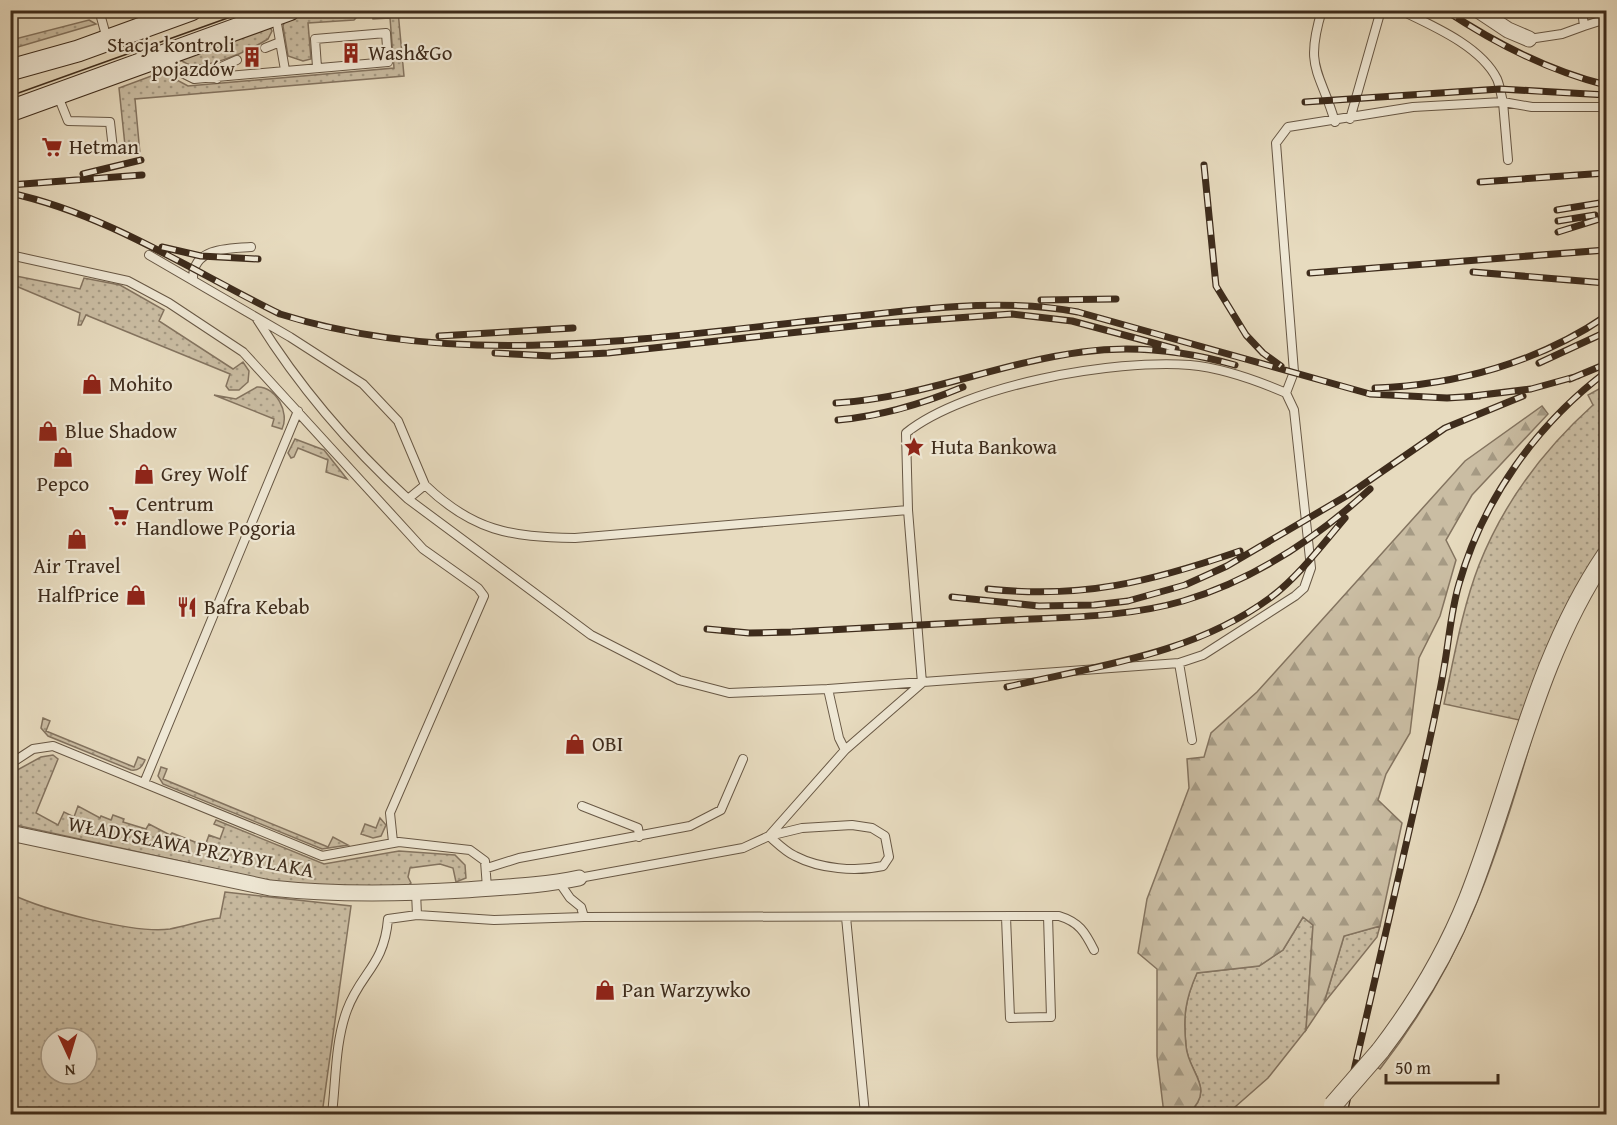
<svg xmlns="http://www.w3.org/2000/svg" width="1617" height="1125" font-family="'Gentium Book Plus',serif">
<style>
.grass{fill:url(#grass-dots);stroke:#847460;stroke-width:1.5;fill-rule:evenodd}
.forest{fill:url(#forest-firs);stroke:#847460;stroke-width:1.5}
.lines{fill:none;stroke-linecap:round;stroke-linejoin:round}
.service-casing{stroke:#685845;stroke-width:10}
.minor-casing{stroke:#685845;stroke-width:17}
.tertiary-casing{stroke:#685845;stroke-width:20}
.secondary-casing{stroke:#3e2c1c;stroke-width:23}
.service{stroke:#efe8d5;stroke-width:8}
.minor{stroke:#efe8d5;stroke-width:15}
.tertiary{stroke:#efe8d5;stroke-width:18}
.secondary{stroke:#efe8d5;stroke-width:21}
.tram{stroke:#3e2c1c;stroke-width:1.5}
.rail-casing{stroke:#3e2c1c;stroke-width:7}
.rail{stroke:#efe8d5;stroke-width:4.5;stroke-dasharray:14;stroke-linecap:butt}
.tertiary-bridge-casing{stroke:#685845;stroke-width:20;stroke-linecap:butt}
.tertiary-bridge{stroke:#efe8d5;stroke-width:18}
.labels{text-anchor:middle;stroke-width:4.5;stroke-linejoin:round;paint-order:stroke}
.poi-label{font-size:21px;fill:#3e2c1c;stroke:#efe8d5;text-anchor:start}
.street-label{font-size:21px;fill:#3e2c1c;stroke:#efe8d5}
</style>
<defs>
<pattern id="grass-dots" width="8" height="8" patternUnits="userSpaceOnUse" patternTransform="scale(1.5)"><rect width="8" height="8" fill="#cabda3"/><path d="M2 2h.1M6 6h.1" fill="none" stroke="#a59a84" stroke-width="1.8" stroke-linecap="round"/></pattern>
<pattern id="forest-firs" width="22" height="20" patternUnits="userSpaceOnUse" patternTransform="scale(1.5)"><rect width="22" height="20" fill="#cabda3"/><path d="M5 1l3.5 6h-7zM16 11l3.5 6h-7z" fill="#a59a84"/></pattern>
</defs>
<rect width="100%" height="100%" fill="#e7dbbf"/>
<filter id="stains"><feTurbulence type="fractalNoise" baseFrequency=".00333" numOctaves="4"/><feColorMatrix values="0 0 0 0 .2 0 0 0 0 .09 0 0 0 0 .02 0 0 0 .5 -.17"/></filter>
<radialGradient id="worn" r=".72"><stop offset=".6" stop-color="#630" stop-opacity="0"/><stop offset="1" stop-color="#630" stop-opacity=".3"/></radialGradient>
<path class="grass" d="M315 11H398L404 76 135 99 140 154 126 155 119 88 162 72 188 86 394 68 390 18 373 19 372 14 359 15 354 20 308 23 311 59 303 61 288 56 283 26 285 20Z
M89 20 96 24 11 49V40Z
M269 25 272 31 268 39C250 50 194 78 179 58Z
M11 275 80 289 84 278 120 285 164 310 159 321 233 369 243 362 249 371 248 382 239 390H229L226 386 230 374 86 315 81 325H78L80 313 11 284Z
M1606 385V540L1558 622 1519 720 1444 704C1454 658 1462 609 1479 565 1504 502 1543 450 1593 405L1588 395Z
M257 387C276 386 290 413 282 429L272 426 274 419 214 395 236 399Z
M295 439 324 450 347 479 326 472 328 460 298 448 294 457 291 458 288 453Z
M43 718 50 721 46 731 134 767 138 757 145 760C142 767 139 771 131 770L48 736 41 728Z
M1531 741C1495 866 1461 965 1380 1069L1377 1067 1396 1043Z
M53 755 58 759 36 813 58 825 64 812 74 817 78 806 100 818 101 816 111 820 113 815 124 819 123 822 146 829 149 824 170 835 172 833 205 846 209 835 220 839 224 828 214 824 216 820 324 864 399 851 455 855 465 865 466 878 456 882 453 868 440 864 410 868 408 877 411 883 406 887 285 884 11 824 10 774 41 757Z
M161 767 167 769 163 779 328 847 333 837 348 845 322 849 163 784 158 776Z
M380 818 386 825 381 836 373 838 361 834 365 824 376 828Z
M225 892 351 906 322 1114H11V894C44 910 134 934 170 929 187 926 202 920 220 918ZM51 1038H87V1074H51Z
M1303 917 1313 925 1306 1030 1268 1078 1227 1114H1188C1217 1088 1188 1073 1186 1046 1183 1016 1185 1000 1197 973L1259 966 1283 950Z
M1380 926 1377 937 1324 1003 1344 936Z"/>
<path class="forest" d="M1542 406 1548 414 1472 495 1446 540 1456 560 1440 616 1419 658 1410 733 1386 774 1378 800 1402 823 1380 926 1344 936 1324 1003 1306 1030 1313 925 1303 917 1283 950 1259 966 1197 973C1185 1000 1183 1016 1186 1046 1188 1073 1217 1088 1188 1114H1164L1157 1056V969L1138 953 1147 899 1189 788 1187 759 1204 757 1211 733 1257 692 1465 461Z"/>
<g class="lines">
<g class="service-casing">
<path id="service" d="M99 10 107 39
M1322 10C1304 69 1320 70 1335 122
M1582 10 1584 26 1606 19
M276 18 285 70
M1529 39 1562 34 1584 26
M265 48 280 42
M166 56 178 71 194 79 388 62 386 33 315 39 317 67
M217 79 221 67 237 60
M58 96 68 121 110 122 113 149
M1350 119 1381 10
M1508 160 1503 102 1532 107H1599
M10 255 128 281 169 303 243 352 423 549 478 588 484 596 390 813 393 842
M149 255 290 337 363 384 398 421 425 485 408 499 591 635 679 680 729 693 828 689 839 738 845 750 769 836 743 848 579 878
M193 279C192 248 228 248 251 247
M257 319C298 385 351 447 408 499
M1286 393 1294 372 1276 143 1288 127 1413 107 1503 102C1501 95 1500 86 1497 79 1481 46 1431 25 1400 10
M425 485C473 531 510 537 575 538L908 510
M1179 663 1192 740
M828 689 1179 663 1203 655 1295 596 1304 588 1311 568 1294 410 1286 393C1256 380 1223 368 1190 365 1114 359 966 385 906 433L908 510 922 683 845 750
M10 764 33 749 53 746 322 856 399 842 470 850 485 861 487 888
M144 783 298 411
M582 806 638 828 639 837
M852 825 872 828 885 836 889 857 883 866C856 872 820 869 795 856 786 852 777 843 769 836L802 828Z
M487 868 519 858 690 826 721 810 743 759
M559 882 570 898 581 907 584 917
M416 892 417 915 494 920 584 917 1059 916C1079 922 1085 932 1094 950
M846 917 865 1114
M1006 917 1010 1018 1051 1017 1048 916
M332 1114C336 1081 335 1042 347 1010 361 972 384 966 388 919L417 915"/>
</g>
<g class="minor-casing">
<path id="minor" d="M1478 10 1508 30 1529 39
M10 833 270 888C335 895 399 894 464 890 503 887 541 886 579 878"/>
</g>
<g class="tertiary-casing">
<path id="tertiary" d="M1380 1051C1416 1004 1446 954 1468 899 1514 783 1535 660 1606 555"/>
</g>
<g class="secondary-casing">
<path id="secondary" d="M10 70 78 51 191 10
M10 111 289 10"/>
</g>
<use href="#service" class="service"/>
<use href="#minor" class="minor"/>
<use href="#tertiary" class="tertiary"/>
<use href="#secondary" class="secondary"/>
<path class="tram" d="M10 96 250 10"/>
<g class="rail-casing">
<path id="rail" d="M1445 10C1496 44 1547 70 1606 85
M1305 102 1500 89 1606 95
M1204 165 1216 286 1246 335 1263 353 1281 366
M83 174 141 160
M1480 182 1606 173
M10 185 142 175
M10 193C107 214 192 271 280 314 461 371 653 337 838 318 918 310 999 297 1078 312L1370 394 1447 398 1479 396
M1557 210 1606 202
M1558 221 1595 215
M1558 232 1606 217
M162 247 201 256 258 259
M1473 272 1606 283
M1310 273 1606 250
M1041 300 1116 299
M439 336 573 328
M495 353 552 356 608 353 872 324 1012 314 1072 321 1176 349
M1539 363 1606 332
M1570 379 1606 364
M1375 388C1457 385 1539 362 1606 316
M1473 396 1531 389 1578 376
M836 403C921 398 998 363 1082 352 1132 345 1186 351 1235 365
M838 420C882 416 922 404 963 387
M988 589C1083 599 1150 582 1240 551
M952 597 1039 606 1094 605 1128 601 1185 585 1227 566 1348 495 1445 428 1523 396
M707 629 749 633 792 632C865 628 938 624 1011 620 1069 617 1128 617 1183 601 1253 580 1317 538 1370 489
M1007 687C1097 666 1194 654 1270 598 1299 576 1322 545 1345 518
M1344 1114C1370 1001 1396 888 1422 775 1430 739 1438 704 1444 668 1449 640 1451 611 1459 584 1483 499 1537 424 1606 372"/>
</g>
<use href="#rail" class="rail"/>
<g class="tertiary-bridge-casing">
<path id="tertiary-bridge" d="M1333 1105 1380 1051"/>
</g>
<use href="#tertiary-bridge" class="tertiary-bridge"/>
</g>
<defs>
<g id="building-bare" transform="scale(1.62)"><path d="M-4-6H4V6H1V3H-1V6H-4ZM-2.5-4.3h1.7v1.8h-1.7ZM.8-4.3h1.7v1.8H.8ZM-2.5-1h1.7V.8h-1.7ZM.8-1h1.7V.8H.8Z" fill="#8f2418" stroke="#efe8d5" stroke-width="2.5" paint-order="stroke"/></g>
<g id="supermarket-bare" transform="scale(1.62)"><path d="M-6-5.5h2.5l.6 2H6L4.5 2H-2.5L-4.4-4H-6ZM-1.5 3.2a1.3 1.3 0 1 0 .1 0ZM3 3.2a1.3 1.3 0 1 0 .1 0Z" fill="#8f2418" stroke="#efe8d5" stroke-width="2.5" paint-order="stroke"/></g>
<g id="shop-bare" transform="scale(1.62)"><path d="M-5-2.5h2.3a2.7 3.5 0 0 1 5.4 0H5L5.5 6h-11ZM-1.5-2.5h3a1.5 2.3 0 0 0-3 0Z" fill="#8f2418" stroke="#efe8d5" stroke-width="2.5" paint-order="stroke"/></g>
<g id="sight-bare" transform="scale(1.62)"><path d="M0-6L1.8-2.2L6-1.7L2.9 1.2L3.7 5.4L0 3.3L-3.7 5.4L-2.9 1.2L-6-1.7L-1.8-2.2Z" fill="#8f2418" stroke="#efe8d5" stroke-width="2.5" paint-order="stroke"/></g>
<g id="restaurant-bare" transform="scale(1.62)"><path d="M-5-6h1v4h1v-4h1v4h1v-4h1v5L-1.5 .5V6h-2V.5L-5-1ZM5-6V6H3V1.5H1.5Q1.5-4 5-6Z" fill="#8f2418" stroke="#efe8d5" stroke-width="2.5" paint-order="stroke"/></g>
</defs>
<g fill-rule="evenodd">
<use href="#building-bare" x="351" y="53"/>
<use href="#building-bare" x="252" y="57"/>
<use href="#supermarket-bare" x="52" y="147"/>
<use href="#shop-bare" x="92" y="384"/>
<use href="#shop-bare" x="48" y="431"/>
<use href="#sight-bare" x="914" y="447"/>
<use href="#shop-bare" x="63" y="457"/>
<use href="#shop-bare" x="144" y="474"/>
<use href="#supermarket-bare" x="119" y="516"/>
<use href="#shop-bare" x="77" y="539"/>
<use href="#shop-bare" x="136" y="595"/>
<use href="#restaurant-bare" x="187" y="607"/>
<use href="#shop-bare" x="575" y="744"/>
<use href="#shop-bare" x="605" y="990"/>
</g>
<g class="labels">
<g class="poi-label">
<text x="235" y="52" text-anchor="end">Stacja kontroli<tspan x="235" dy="24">pojazdów</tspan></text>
<text x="368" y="60">Wash&amp;Go</text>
<text x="69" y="154">Hetman</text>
<text x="109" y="391">Mohito</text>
<text x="65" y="438">Blue Shadow</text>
<text x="931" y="454">Huta Bankowa</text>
<text x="161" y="481">Grey Wolf</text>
<text x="63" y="491" text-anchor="middle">Pepco</text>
<text x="136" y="511">Centrum<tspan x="136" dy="24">Handlowe Pogoria</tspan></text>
<text x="77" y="573" text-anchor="middle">Air Travel</text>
<text x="119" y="602" text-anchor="end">HalfPrice</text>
<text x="204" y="614">Bafra Kebab</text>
<text x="592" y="751">OBI</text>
<text x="622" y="997">Pan Warzywko</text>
</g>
<g class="street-label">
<text transform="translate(191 847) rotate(11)" y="7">WŁADYSŁAWA PRZYBYLAKA</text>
</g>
</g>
<rect width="1617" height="1125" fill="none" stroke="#e7dbbf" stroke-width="36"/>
<rect x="12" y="12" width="1593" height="1101" fill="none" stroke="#3e2c1c" stroke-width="3"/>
<rect x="18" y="18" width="1581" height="1089" fill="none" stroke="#3e2c1c" stroke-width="1.5"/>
<g transform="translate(69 1056) rotate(176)"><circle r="28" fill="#efe8d5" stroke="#a89d8b" stroke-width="1.5"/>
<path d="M0-4.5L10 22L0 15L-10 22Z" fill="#8f2418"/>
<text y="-9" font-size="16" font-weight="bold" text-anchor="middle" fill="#3e2c1c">N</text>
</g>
<path d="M1386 1074v9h112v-9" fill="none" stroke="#3e2c1c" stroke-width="3"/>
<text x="1395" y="1074" font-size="18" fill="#3e2c1c" stroke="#efe8d5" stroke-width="4.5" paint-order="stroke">50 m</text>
<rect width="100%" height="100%" filter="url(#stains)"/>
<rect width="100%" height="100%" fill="url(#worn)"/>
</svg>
